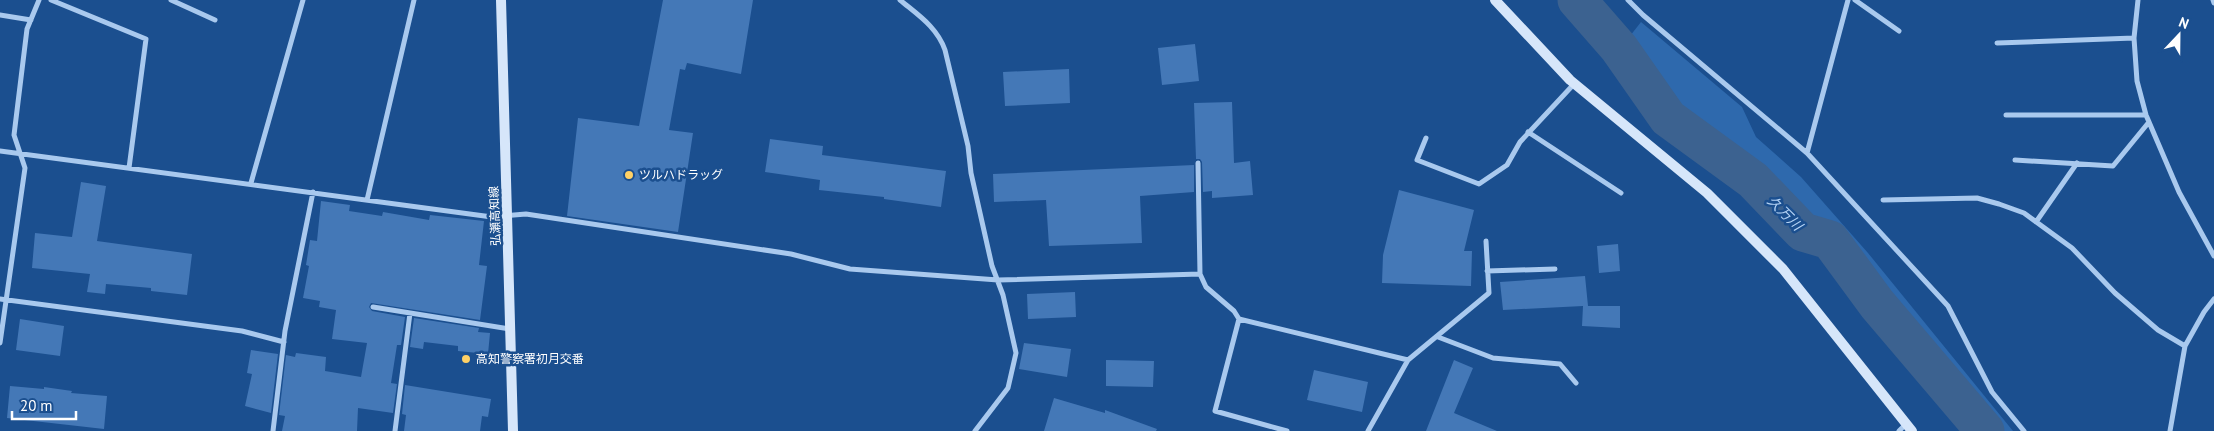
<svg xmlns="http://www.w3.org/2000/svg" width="2214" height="431" font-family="'PT Sans','Noto Sans JP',sans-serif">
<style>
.green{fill:#2e69ad}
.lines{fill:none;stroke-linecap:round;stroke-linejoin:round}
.river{stroke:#3c6290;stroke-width:39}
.building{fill:#4478b7}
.street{stroke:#a9c9ee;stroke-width:5}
.secondary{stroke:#d6e6fa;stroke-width:10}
.poi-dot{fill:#ffd166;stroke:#1b4f8f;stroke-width:2}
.labels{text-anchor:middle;stroke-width:5;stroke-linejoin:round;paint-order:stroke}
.poi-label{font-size:12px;fill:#fff;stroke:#1b4f8f;text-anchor:start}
.street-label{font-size:12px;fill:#fff;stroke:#1b4f8f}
.water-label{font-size:14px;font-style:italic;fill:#b5d3f5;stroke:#1b4f8f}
</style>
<rect width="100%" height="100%" fill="#1b4f8f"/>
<path class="green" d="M1641 22 1742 107 1756 137 1801 177 1868 253 2013 431H1997L1990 419 1948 375 1927 343 1823 221 1824 230 1807 225 1781 200 1763 174 1674 113 1640 68 1633 52 1630 36Z"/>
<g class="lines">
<path class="river" d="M1577 0 1619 48 1668 118 1753 180 1803 232 1830 240 1877 304 1985 431"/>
</g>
<path class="building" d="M663 0H753L741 74 687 63 685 70 680 69 669 130 693 133 678 232 567 216 578 118 639 126Z
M1195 44 1199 81 1162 85 1158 48Z
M1069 69 1070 103 1005 106 1003 72Z
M1232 102 1234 163 1250 161 1253 195 1212 198V191L1203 192 1202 162 1200 159H1196L1194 103Z
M770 139 823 146 822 155 946 171 941 207 884 199V197L819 190 820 180 765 172Z
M1194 165V192L1140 196 1142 243 1049 246 1046 200 994 202 993 174Z
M81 182 106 186 97 241 192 254 187 295 151 291V288L106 284 105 294 87 292 90 274 32 268 35 233 72 237Z
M1399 190 1474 210 1464 251H1472L1471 286 1382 283 1383 255Z
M321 201 350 205 349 211 382 216 383 212 429 220 430 215 484 221 479 265 487 266 480 320 371 303 369 307 372 311 405 317 401 345H397L391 383 397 384 393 413 358 408 357 431H282L285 416 279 415 286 355 295 357 296 353 326 357 325 371 361 377 367 343 332 339 336 310 319 307 320 301 303 298 309 266 306 265 310 240 317 241Z
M1618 244 1620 271 1599 273 1597 246Z
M1585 276 1588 306H1620V328L1582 326 1583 306 1503 310 1500 282Z
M1075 292 1076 317 1028 319 1027 294Z
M414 318 479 328 478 332 490 333 488 354 458 351V346L424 342 423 349 410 347Z
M20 319 64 326 60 356 16 350Z
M1024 343 1071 349 1067 377 1019 369Z
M251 350 278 354 271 413 245 406 252 374 247 373Z
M1106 360 1154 361 1153 387 1106 386Z
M1454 360 1473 368 1454 413 1497 431H1426Z
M1314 370 1368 382 1362 412 1307 400Z
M405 385 491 399 488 417 482 416 480 431H404L406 415 402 414Z
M10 386 44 389V387L72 391 71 393 107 396 104 429 7 418Z
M1054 398 1105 413V410L1157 429 1156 431H1044Z"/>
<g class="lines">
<path class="street" d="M51 0 146 39 129 168
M171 0 215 20
M900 0C918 15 937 27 945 50L968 146 971 173 992 266 1003 295 1016 353 1008 388 975 431
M1628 0 1643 15 1807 153 1948 306 1992 392 2024 431
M1855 0 1899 31
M2138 0 2134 38 2137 81 2146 115 2179 192 2214 256
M2213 0 2214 3
M0 15 31 20
M1997 43 2134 38
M2006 115H2146
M1528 132 1621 193
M1426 138 1417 160 1479 184 1507 165 1520 142 1574 84
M0 151 492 217 526 214 791 254 850 269 998 280 1200 274 1198 163
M1807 153 1848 0
M2015 160 2113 166 2149 122
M251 183 303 0
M367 200 414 0
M1883 200 1977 198 1999 204 2024 213 2072 248 2115 293 2158 330 2185 346
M2036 222 2077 163
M1487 271 1555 269
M1200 274 1206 287 1234 311 1239 319 1408 360
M0 299 242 331 284 342
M373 307 510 329
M1239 319 1215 411 1287 431
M1438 337 1493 358 1560 364 1576 383
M0 343 25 168 14 135 27 29 39 0
M273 431 285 331 313 192
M395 431 410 313
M1368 431 1408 360 1489 293 1486 241
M1899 431 1906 424
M2170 431 2185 346 2204 312 2214 299"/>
<path class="secondary" d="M501 0 513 431
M1495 0 1570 80 1707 193 1783 269 1912 431"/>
</g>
<g class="poi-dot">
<circle cx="629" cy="175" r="5"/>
<circle cx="466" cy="359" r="5"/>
</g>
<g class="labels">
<g class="poi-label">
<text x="639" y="179">ツルハドラッグ</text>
<text x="476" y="363">高知警察署初月交番</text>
</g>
<g class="street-label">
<text transform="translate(495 216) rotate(-92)" y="4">弘瀬高知線</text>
</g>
<g class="water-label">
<text transform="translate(1785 213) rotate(45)" y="5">久万川</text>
</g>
</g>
<g transform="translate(2179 35) rotate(22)" stroke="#1b4f8f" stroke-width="4" paint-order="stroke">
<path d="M0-4L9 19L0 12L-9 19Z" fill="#ffffff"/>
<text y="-8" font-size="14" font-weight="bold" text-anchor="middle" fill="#ffffff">N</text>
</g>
<path d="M12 411v8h64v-8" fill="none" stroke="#ffffff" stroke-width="2.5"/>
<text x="20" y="411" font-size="15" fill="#ffffff" stroke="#1b4f8f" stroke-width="4" paint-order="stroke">20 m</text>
</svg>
